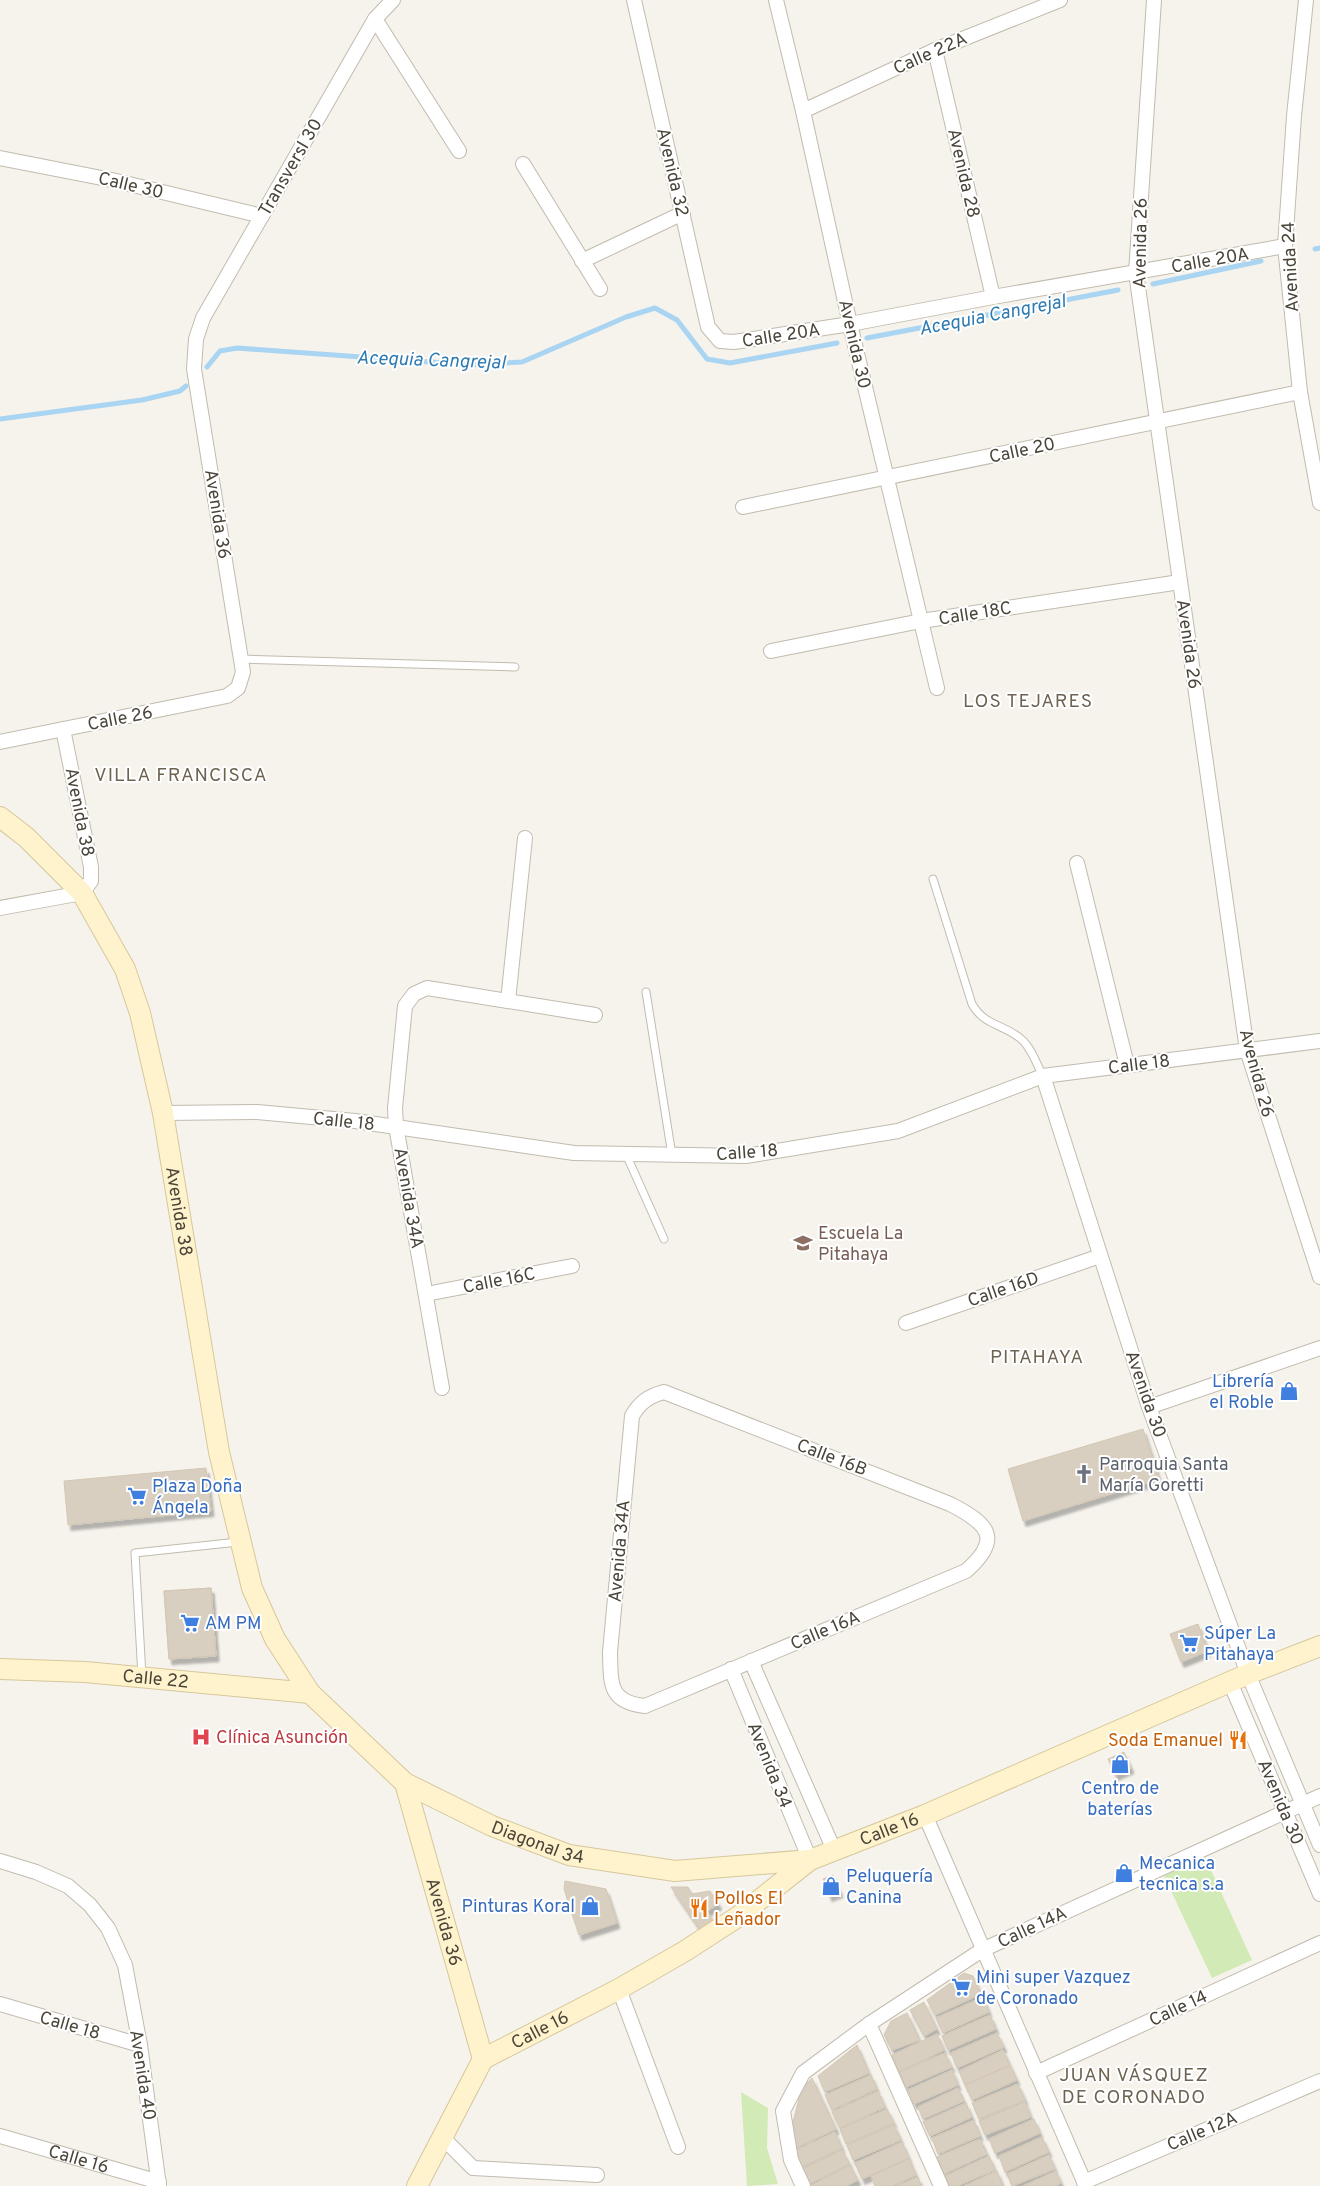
<svg xmlns="http://www.w3.org/2000/svg" width="1320" height="2186" font-family="Overpass,sans-serif">
<style>
.green{fill:#d2eab5}
.lines{fill:none;stroke-linecap:round;stroke-linejoin:round}
.stream{stroke:#a9d4f2;stroke-width:5}
.building{fill:#d8cfc1;stroke:#d3c7b4;filter:url(#shadow)}
.lane-casing{stroke:#c2bbae;stroke-width:9}
.street-casing{stroke:#c2bbae;stroke-width:16}
.secondary-casing{stroke:#d6c79b;stroke-width:22}
.lane{stroke:#fff;stroke-width:7}
.street{stroke:#fff;stroke-width:14}
.secondary{stroke:#fff3cd;stroke-width:20}
.labels{text-anchor:middle;stroke-width:4;stroke-linejoin:round;paint-order:stroke}
.street-label{font-size:18px;fill:#4b4439;stroke:#fff}
.education-label{font-size:18px;fill:#785e54;stroke:#fff;text-anchor:start}
.shop-label{font-size:18px;fill:#366cbe;stroke:#fff;text-anchor:start}
.worship-label{font-size:18px;fill:#5b616d;stroke:#fff;text-anchor:start}
.health-label{font-size:18px;fill:#be3a42;stroke:#fff;text-anchor:start}
.food-label{font-size:18px;fill:#c56008;stroke:#fff;text-anchor:end}
.water-label{font-size:19px;font-style:italic;fill:#2e7ab2;stroke:#fff}
.neighbourhood-label{font-size:19px;letter-spacing:1px;fill:#6e6250;stroke:#fff}
</style>
<defs>
<filter id="shadow"><feDropShadow dx="3" dy="5.5" stdDeviation="1" flood-color="#0004"/></filter>
</defs>
<rect width="100%" height="100%" fill="#f6f3ec"/>
<path class="green" d="M1205 1857 1252 1960 1212 1978 1164 1876Z
M741 2092 768 2108 767 2148 778 2184 747 2186Z"/>
<g class="lines">
<path class="stream" d="M1315 249 1320 248
M1153 284 1261 261
M867 338 1118 290
M207 367 220 351 237 348 472 365 522 362 626 317 655 308 677 320 707 359 730 363 837 343
M0 419 142 400 180 391 186 386"/>
</g>
<path class="building" d="M1143 1429 1159 1479 1023 1521 1008 1469Z
M206 1468 211 1511 68 1525 64 1481Z
M211 1588 216 1656 169 1659 164 1591Z
M211 1588 216 1656 169 1659 164 1591Z
M1198 1624 1208 1651 1181 1662 1170 1634Z
M1124 1752 1131 1768 1115 1775 1108 1759Z
M833 1875 840 1892 829 1896 823 1879Z
M565 1881 606 1889 617 1923 579 1935 564 1889Z
M671 1887H688L692 1894 710 1891 719 1904 707 1911 713 1921 700 1930Z
M964 1973 973 1976 981 1994 935 2015 927 2000Z
M983 1997 989 2012 943 2033 936 2018Z
M924 2002 937 2029 924 2036 910 2010Z
M907 2013 920 2040 892 2050 884 2035 891 2021Z
M990 2015 996 2029 948 2050 942 2036Z
M997 2033 1004 2047 957 2068 951 2053Z
M937 2034 944 2050 899 2072 892 2055Z
M857 2045 869 2073 825 2092 818 2076Z
M1003 2050 1010 2065 965 2085 959 2071Z
M945 2053 952 2067 906 2087 899 2072Z
M1010 2065 1017 2080 972 2100 965 2085Z
M952 2070 958 2085 914 2104 908 2090Z
M871 2075 877 2089 832 2110 825 2095Z
M812 2078 836 2129 794 2149 791 2129 802 2088Z
M1018 2084 1025 2100 979 2119 972 2103Z
M958 2088 964 2101 923 2119 918 2107Z
M878 2091 885 2107 840 2128 832 2112Z
M1025 2102 1031 2117 985 2135 979 2121Z
M966 2103 972 2117 930 2136 923 2122Z
M887 2109 894 2123 846 2144 840 2129Z
M1034 2119 1040 2133 995 2153 989 2139Z
M974 2120 980 2136 938 2154 932 2138Z
M894 2125 901 2140 853 2160 847 2145Z
M835 2132 842 2148 802 2167 794 2151Z
M1042 2137 1049 2152 1005 2172 999 2156Z
M980 2139 987 2154 944 2174 937 2157Z
M902 2142 909 2158 862 2179 855 2163Z
M842 2150 850 2164 809 2184 802 2169Z
M1049 2155 1055 2169 1012 2186 1007 2174Z
M989 2156 995 2170 957 2186H950L945 2176Z
M909 2159 916 2175 892 2186H875L871 2176Z
M850 2165 858 2180 846 2186H810Z
M997 2171 1003 2186H964Z
M1056 2171 1061 2183 1055 2186H1023Z
M918 2177 921 2186H896Z"/>
<g class="lines">
<g class="lane-casing">
<path id="lane" d="M241 659 515 667
M933 879 972 1004C984 1026 1004 1024 1021 1039 1031 1047 1037 1065 1043 1076
M646 992 672 1155
M626 1154 664 1239
M142 1676 135 1553 238 1542"/>
</g>
<g class="street-casing">
<g id="street">
<path d="M634 0 708 327 720 341 734 342 850 324 993 297 1285 246"/>
<path d="M776 0 803 111 850 324 937 688"/>
<path d="M1154 0 1136 273 1247 1050 1320 1277"/>
<path d="M1306 0 1294 116 1285 246 1300 392 1320 503"/>
<path d="M375 19 459 151"/>
<path d="M935 50 993 297"/>
<path d="M803 111 935 50 1060 0"/>
<path d="M0 158 112 180 262 216"/>
<path d="M523 164 600 289"/>
<path d="M582 261 683 213"/>
<path d="M743 507 1300 392"/>
<path d="M771 651 921 621 1180 582"/>
<path d="M0 742 227 696 238 688 243 672 194 369 196 339 203 318 375 19 393 0"/>
<path d="M1077 863 1127 1065"/>
<path d="M0 908 82 893 91 881V867L63 729"/>
<path d="M508 1001 525 838"/>
<path d="M1043 1076 1149 1407 1248 1674 1320 1845"/>
<path d="M163 1113 257 1112 355 1121 574 1153 746 1156 898 1131 1043 1076 1320 1041"/>
<path d="M426 1294 572 1266"/>
<path d="M906 1323 1100 1256"/>
<path d="M442 1388 396 1126 395 1108 405 1006 414 994 427 988 595 1015"/>
<path d="M664 1392 950 1504C987 1523 1004 1538 966 1571L645 1706C608 1702 611 1683 610 1652L632 1416C640 1402 649 1396 664 1392Z"/>
<path d="M1149 1407 1320 1348"/>
<path d="M751 1661 834 1850"/>
<path d="M731 1669 810 1860"/>
<path d="M1230 1682 1320 1894"/>
<path d="M925 1815 1086 2186"/>
<path d="M0 1861 36 1872 68 1886 90 1905 108 1928 125 1965 140 2045 159 2186"/>
<path d="M619 1989 678 2147"/>
<path d="M0 2004 140 2045"/>
<path d="M869 2024 941 2186"/>
<path d="M1036 2073 1320 1943"/>
<path id="s1" d="M0 2136 159 2182"/>
<path d="M442 2137 473 2168 597 2175"/>
<path d="M1084 2182 1320 2081"/>
<path d="M803 2186 791 2160 783 2111 803 2073 869 2024 982 1950 1320 1796"/>
</g>
</g>
<g class="secondary-casing">
<g id="secondary">
<path id="s2" d="M0 817 26 837 82 893 125 969 140 1013 163 1113 219 1452 252 1588 275 1639 310 1693 405 1783 492 1826 569 1855 675 1871 810 1860"/>
<path id="s3" d="M0 1669 85 1672 310 1693"/>
<path id="s4" d="M405 1783 483 2059"/>
<path id="s5" d="M483 2059 619 1989 685 1951 739 1916 810 1860 925 1815 1248 1674 1320 1646"/>
<path d="M417 2186 483 2059"/>
</g>
</g>
<use href="#lane" class="lane"/>
<use href="#street" class="street"/>
<use href="#secondary" class="secondary"/>
</g>
<defs>
<g id="school-bare" transform="scale(1.5)"><path d="M0-5L7-2L0 1L-7-2ZM-4 1L0 2.5L4 1V4Q0 6-4 4Z" fill="#8d6e63" stroke="#fff" stroke-width="2.5" paint-order="stroke"/></g>
<g id="shop-bare" transform="scale(1.5)"><path d="M-5-2.5h2.3a2.7 3.5 0 0 1 5.4 0H5L5.5 6h-11ZM-1.5-2.5h3a1.5 2.3 0 0 0-3 0Z" fill="#3f7fe0" stroke="#fff" stroke-width="2.5" paint-order="stroke"/></g>
<g id="church-bare" transform="scale(1.5)"><path d="M-1.2-6h2.4v3.5h3.3v2.4h-3.3V6h-2.4V-.1h-3.3v-2.4h3.3Z" fill="#6b7280" stroke="#fff" stroke-width="2.5" paint-order="stroke"/></g>
<g id="supermarket-bare" transform="scale(1.5)"><path d="M-6-5.5h2.5l.6 2H6L4.5 2H-2.5L-4.4-4H-6ZM-1.5 3.2a1.3 1.3 0 1 0 .1 0ZM3 3.2a1.3 1.3 0 1 0 .1 0Z" fill="#3f7fe0" stroke="#fff" stroke-width="2.5" paint-order="stroke"/></g>
<g id="hospital-bare" transform="scale(1.5)"><path d="M-5-5h3v3.5h4V-5h3V5h-3V1.5h-4V5h-3Z" fill="#e0444e" stroke="#fff" stroke-width="2.5" paint-order="stroke"/></g>
<g id="restaurant-bare" transform="scale(1.5)"><path d="M-5-6h1v4h1v-4h1v4h1v-4h1v5L-1.5 .5V6h-2V.5L-5-1ZM5-6V6H3V1.5H1.5Q1.5-4 5-6Z" fill="#e8710a" stroke="#fff" stroke-width="2.5" paint-order="stroke"/></g>
</defs>
<g fill-rule="evenodd">
<use href="#school-bare" x="803" y="1243"/>
<use href="#shop-bare" x="1289" y="1391"/>
<use href="#church-bare" x="1084" y="1474"/>
<use href="#supermarket-bare" x="137" y="1496"/>
<use href="#supermarket-bare" x="190" y="1623"/>
<use href="#supermarket-bare" x="1189" y="1643"/>
<use href="#hospital-bare" x="201" y="1737"/>
<use href="#restaurant-bare" x="1238" y="1740"/>
<use href="#shop-bare" x="1120" y="1764"/>
<use href="#shop-bare" x="1124" y="1873"/>
<use href="#shop-bare" x="831" y="1886"/>
<use href="#shop-bare" x="590" y="1906"/>
<use href="#restaurant-bare" x="699" y="1908"/>
<use href="#supermarket-bare" x="961" y="1987"/>
</g>
<g class="labels">
<g class="street-label">
<text transform="translate(930 53) rotate(-24)" y="6">Calle 22A</text>
<text transform="translate(290 167) rotate(-60)" y="6">Transversl 30</text>
<text transform="translate(673 172) rotate(77)" y="6">Avenida 32</text>
<text transform="translate(964 173) rotate(77)" y="6">Avenida 28</text>
<text transform="translate(131 185) rotate(13)" y="6">Calle 30</text>
<text transform="translate(1140 243) rotate(-89)" y="6">Avenida 26</text>
<text transform="translate(1210 260) rotate(-10)" y="6">Calle 20A</text>
<text transform="translate(1290 267) rotate(-93)" y="6">Avenida 24</text>
<text transform="translate(781 335) rotate(-9)" y="6">Calle 20A</text>
<text transform="translate(855 344) rotate(77)" y="6">Avenida 30</text>
<text transform="translate(1022 450) rotate(-12)" y="6">Calle 20</text>
<text transform="translate(218 514) rotate(81)" y="6">Avenida 36</text>
<text transform="translate(975 613) rotate(-9)" y="6">Calle 18C</text>
<text transform="translate(1189 644) rotate(82)" y="6">Avenida 26</text>
<text transform="translate(120 718) rotate(-11)" y="6">Calle 26</text>
<text transform="translate(80 812) rotate(79)" y="6">Avenida 38</text>
<text transform="translate(1139 1064) rotate(-7)" y="6">Calle 18</text>
<text transform="translate(1257 1073) rotate(75)" y="6">Avenida 26</text>
<text transform="translate(344 1121) rotate(6)" y="6">Calle 18</text>
<text transform="translate(747 1152) rotate(-4)" y="6">Calle 18</text>
<text transform="translate(409 1198) rotate(80)" y="6">Avenida 34A</text>
<text dy="6" stroke="none"><textPath href="#s2" startOffset="448">Avenida 38</textPath></text>
<text transform="translate(499 1280) rotate(-11)" y="6">Calle 16C</text>
<text transform="translate(1003 1289) rotate(-19)" y="6">Calle 16D</text>
<text transform="translate(1146 1394) rotate(71)" y="6">Avenida 30</text>
<text transform="translate(832 1457) rotate(21)" y="6">Calle 16B</text>
<text transform="translate(619 1551) rotate(-85)" y="6">Avenida 34A</text>
<text transform="translate(825 1630) rotate(-23)" y="6">Calle 16A</text>
<text dy="6" stroke="none"><textPath href="#s3" startOffset="156">Calle 22</textPath></text>
<text transform="translate(770 1765) rotate(68)" y="6">Avenida 34</text>
<text transform="translate(1281 1802) rotate(67)" y="6">Avenida 30</text>
<text dy="6" stroke="none"><textPath href="#s5" startOffset="469">Calle 16</textPath></text>
<text dy="6" stroke="none"><textPath href="#s2" startOffset="1229">Diagonal 34</textPath></text>
<text dy="6" stroke="none"><textPath href="#s4" startOffset="144">Avenida 36</textPath></text>
<text transform="translate(1032 1927) rotate(-25)" y="6">Calle 14A</text>
<text transform="translate(1178 2008) rotate(-25)" y="6">Calle 14</text>
<text transform="translate(70 2025) rotate(16)" y="6">Calle 18</text>
<text dy="6" stroke="none"><textPath href="#s5" startOffset="64">Calle 16</textPath></text>
<text transform="translate(143 2075) rotate(81)" y="6">Avenida 40</text>
<text transform="translate(1202 2131) rotate(-23)" y="6">Calle 12A</text>
<text dy="6" stroke="none"><textPath href="#s1" startOffset="82">Calle 16</textPath></text>
</g>
<g class="education-label">
<text x="818" y="1239">Escuela La<tspan x="818" dy="21">Pitahaya</tspan></text>
</g>
<g class="shop-label">
<text x="1274" y="1387" text-anchor="end">Librería<tspan x="1274" dy="21">el Roble</tspan></text>
<text x="152" y="1492">Plaza Doña<tspan x="152" dy="21">Ángela</tspan></text>
<text x="205" y="1629">AM PM</text>
<text x="1204" y="1639">Súper La<tspan x="1204" dy="21">Pitahaya</tspan></text>
<text x="1120" y="1794" text-anchor="middle">Centro de<tspan x="1120" dy="21">baterías</tspan></text>
<text x="1139" y="1869">Mecanica<tspan x="1139" dy="21">tecnica s.a</tspan></text>
<text x="846" y="1882">Peluquería<tspan x="846" dy="21">Canina</tspan></text>
<text x="575" y="1912" text-anchor="end">Pinturas Koral</text>
<text x="976" y="1983">Mini super Vazquez<tspan x="976" dy="21">de Coronado</tspan></text>
</g>
<g class="worship-label">
<text x="1099" y="1470">Parroquia Santa<tspan x="1099" dy="21">María Goretti</tspan></text>
</g>
<g class="health-label">
<text x="216" y="1743">Clínica Asunción</text>
</g>
<g class="food-label">
<text x="1223" y="1746">Soda Emanuel</text>
<text x="714" y="1904" text-anchor="start">Pollos El<tspan x="714" dy="21">Leñador</tspan></text>
</g>
<g class="water-label">
<text transform="translate(992 314) rotate(-11)" y="7">Acequia Cangrejal</text>
<text transform="translate(431 359) rotate(2)" y="7">Acequia Cangrejal</text>
</g>
<g class="neighbourhood-label">
<text x="1028" y="707">LOS TEJARES</text>
<text x="181" y="781">VILLA FRANCISCA</text>
<text x="1037" y="1363">PITAHAYA</text>
<text x="1134" y="2081">JUAN VÁSQUEZ<tspan x="1134" dy="22">DE CORONADO</tspan></text>
</g>
</g>
</svg>
